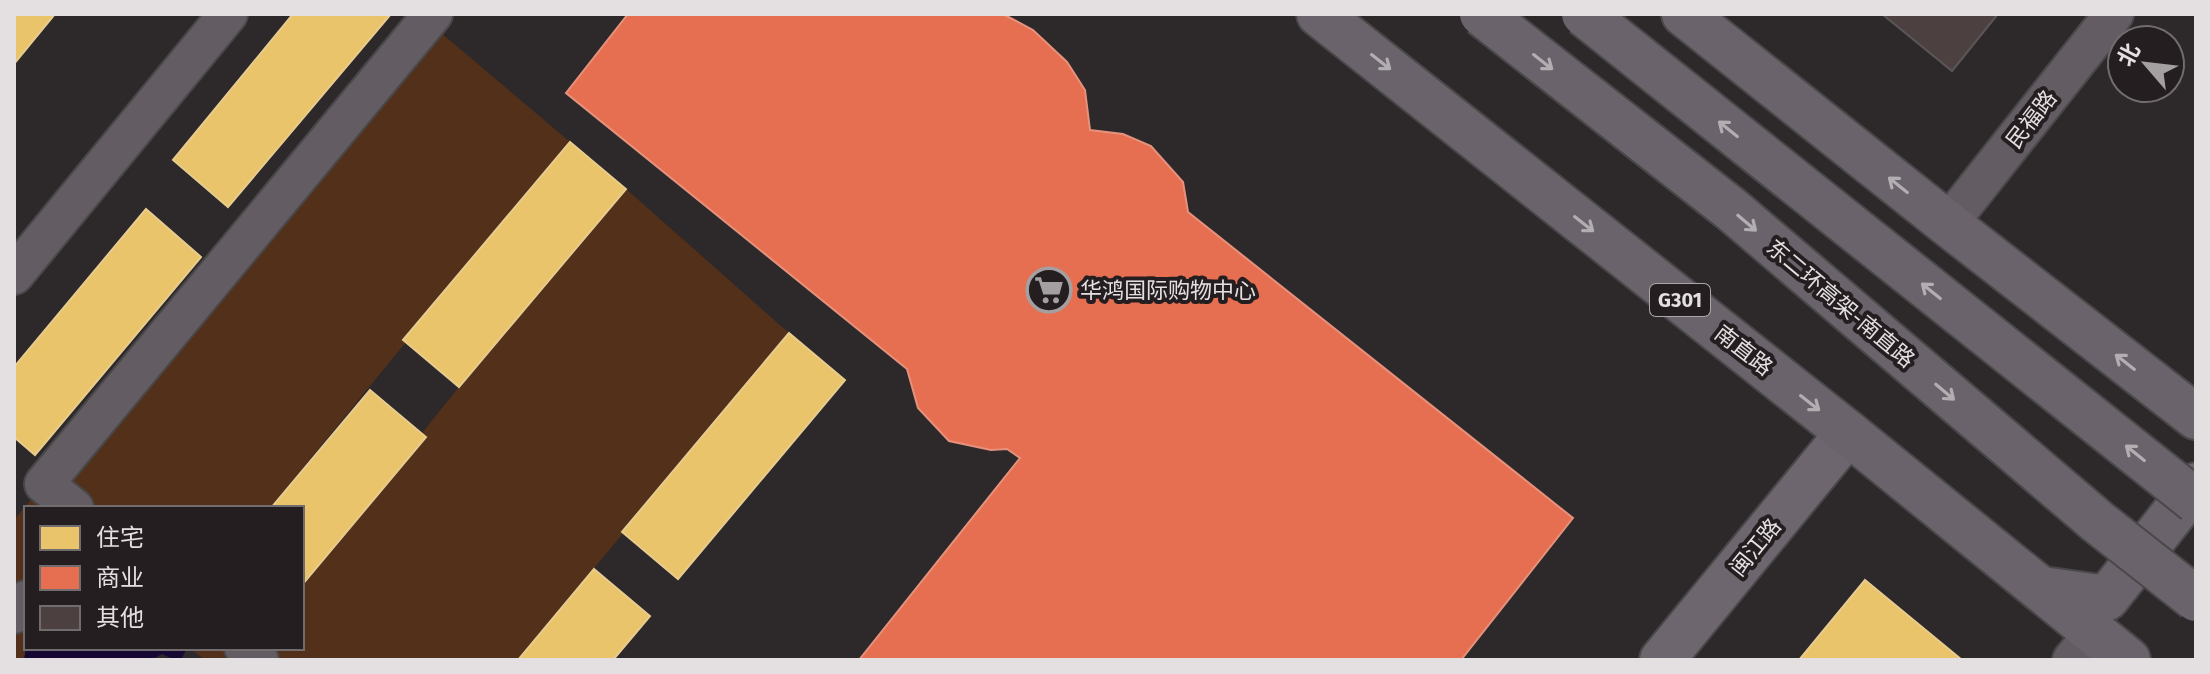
<svg xmlns="http://www.w3.org/2000/svg" width="2210" height="674" font-family="'Fira Sans','Noto Sans SC',sans-serif">
<style>
.green{fill:#53301a}
.water{fill:#160832}
.homes{fill:#e9c46a;stroke:#e8cc8e;stroke-width:2}
.shops{fill:#e76f51;stroke:#e6917c;stroke-width:2}
.building{fill:#4d4041;stroke:#5a5657;stroke-width:2}
.lines{fill:none;stroke-linecap:round;stroke-linejoin:round}
.minor-casing{stroke:#494748;stroke-width:42}
.major-casing{stroke:#494748;stroke-width:48}
.highway-casing{stroke:#494748;stroke-width:48}
.minor{stroke:#635d63;stroke-width:38}
.major{stroke:#6e666e;stroke-width:44}
.highway{stroke:#6a636b;stroke-width:44}
.highway-bridge-casing{stroke:#494748;stroke-width:48;stroke-linecap:butt}
.highway-bridge{stroke:#6a636b;stroke-width:44}
.oneway{stroke:#b3aeb2}
.labels{text-anchor:middle;stroke-width:8;stroke-linejoin:round;paint-order:stroke}
.shield{fill:#251e21;stroke:#aba6a8;stroke-width:2}
.shield-label{font-size:20px;font-weight:bold;fill:#e4e0e2}
.street-label{font-size:22px;fill:#e4e0e2;stroke:#251e21}
.poi-label{font-size:22px;fill:#e4e0e2;stroke:#251e21;text-anchor:start}
</style>
<rect width="100%" height="100%" fill="#2d292b"/>
<path class="green" d="M427 21 570 142 270 508H95L52 475Z
M626 189 789 333 518 660H205L190 648H302V582L459 387Z
M44 484 74 508H26V648L24 660H14V520Z"/>
<path class="water" d="M26 648H187L181 660H175L162 654 151 660H24Z"/>
<path class="homes" d="M14 14H55L14 64Z
M293 14H391L228 207 173 160Z
M570 142 626 189 459 387 403 340Z
M146 209 201 257 35 455 14 437V367Z
M789 333 845 380 678 579 622 532Z
M370 390 426 437 302 585V508H271Z
M594 569 650 616 613 660H518Z
M1865 580 1962 660H1799Z"/>
<path class="shops" d="M628 14H1003L1033 30 1067 62 1085 90 1090 130 1123 134 1151 146 1183 182 1188 212 1573 518 1461 660H859L1020 458 1007 449 991 450 949 441 918 408 907 369 566 93Z"/>
<path class="building" d="M1882 14H1998L1952 71Z"/>
<g class="lines">
<g class="minor-casing">
<path id="minor" d="M1948 224 2114 14
M14 275 228 14
M74 508 44 484 433 14
M14 614 26 600
M244 648 259 660
M2072 660 2095 632"/>
</g>
<g class="major-casing">
<path id="major" d="M1662 660 1848 433"/>
</g>
<g class="highway-casing">
<path id="highway" d="M1319 14 1848 433 2128 660
M1684 14 1948 224 2196 417
M2042 589 2107 598 2196 485"/>
</g>
<use href="#minor" class="minor"/>
<use href="#major" class="major"/>
<use href="#highway" class="highway"/>
<g class="highway-bridge-casing">
<path id="highway-bridge" d="M1482 14 1731 209 2098 522 2196 599
M1584 14 2196 501"/>
</g>
<use href="#highway-bridge" class="highway-bridge"/>
</g>
<defs><path id="oneway-shaft" d="M-6 0H5M1.5-3L5.5 0L1.5 3" fill="none" stroke-width="1.6" stroke-linecap="round" stroke-linejoin="round" transform="scale(2)"/></defs>
<g class="oneway">
<use href="#oneway-shaft" transform="translate(1381 62) rotate(38)"/>
<use href="#oneway-shaft" transform="translate(1543 62) rotate(38)"/>
<use href="#oneway-shaft" transform="translate(1728 129) rotate(-141)"/>
<use href="#oneway-shaft" transform="translate(1898 185) rotate(-141)"/>
<use href="#oneway-shaft" transform="translate(1747 223) rotate(40)"/>
<use href="#oneway-shaft" transform="translate(1584 224) rotate(38)"/>
<use href="#oneway-shaft" transform="translate(1931 291) rotate(-141)"/>
<use href="#oneway-shaft" transform="translate(2125 362) rotate(-142)"/>
<use href="#oneway-shaft" transform="translate(1945 392) rotate(40)"/>
<use href="#oneway-shaft" transform="translate(1810 403) rotate(38)"/>
<use href="#oneway-shaft" transform="translate(2135 453) rotate(-141)"/>
</g>
<defs>
<g id="supermarket-ring" transform="scale(2.3)"><circle r="9.5" fill="#251e21" stroke="#a4a0a2" stroke-width="1.5"/><path d="M-6-5.5h2.5l.6 2H6L4.5 2H-2.5L-4.4-4H-6ZM-1.5 3.2a1.3 1.3 0 1 0 .1 0ZM3 3.2a1.3 1.3 0 1 0 .1 0Z" fill="#a4a0a2"/></g>
</defs>
<g fill-rule="evenodd">
<use href="#supermarket-ring" x="1049" y="290"/>
</g>
<g class="labels">
<rect class="shield" x="1650" y="284" width="60" height="32" rx="6"/>
<g class="shield-label">
<text x="1680" y="307">G301</text>
</g>
<g class="street-label">
<text transform="translate(2031 119) rotate(-52)" y="8">民福路</text>
<text transform="translate(1841 303) rotate(40)" y="8">东二环高架-南直路</text>
<text transform="translate(1744 350) rotate(38)" y="8">南直路</text>
<text transform="translate(1755 547) rotate(-51)" y="8">闽江路</text>
</g>
<g class="poi-label">
<text x="1080" y="298">华鸿国际购物中心</text>
</g>
</g>
<rect width="2210" height="674" fill="none" stroke="#e4e0e2" stroke-width="32"/>
<rect x="24" y="506" width="280" height="144" fill="#251e21" stroke="#716c6e" stroke-width="2"/>
<rect x="40" y="526" width="40" height="24" fill="#e9c46a" stroke="#716c6e" stroke-width="2"/>
<text x="96" y="546" font-size="24" fill="#e4e0e2">住宅</text>
<rect x="40" y="566" width="40" height="24" fill="#e76f51" stroke="#716c6e" stroke-width="2"/>
<text x="96" y="586" font-size="24" fill="#e4e0e2">商业</text>
<rect x="40" y="606" width="40" height="24" fill="#4d4041" stroke="#716c6e" stroke-width="2"/>
<text x="96" y="626" font-size="24" fill="#e4e0e2">其他</text>
<g transform="translate(2146 64) rotate(298)"><circle r="38" fill="#251e21" stroke="#716c6e" stroke-width="2"/>
<path d="M0-6L14 30L0 20L-14 30Z" fill="#a4a0a2"/>
<text y="-12" font-size="22" font-weight="bold" text-anchor="middle" fill="#e4e0e2">北</text>
</g>
</svg>
